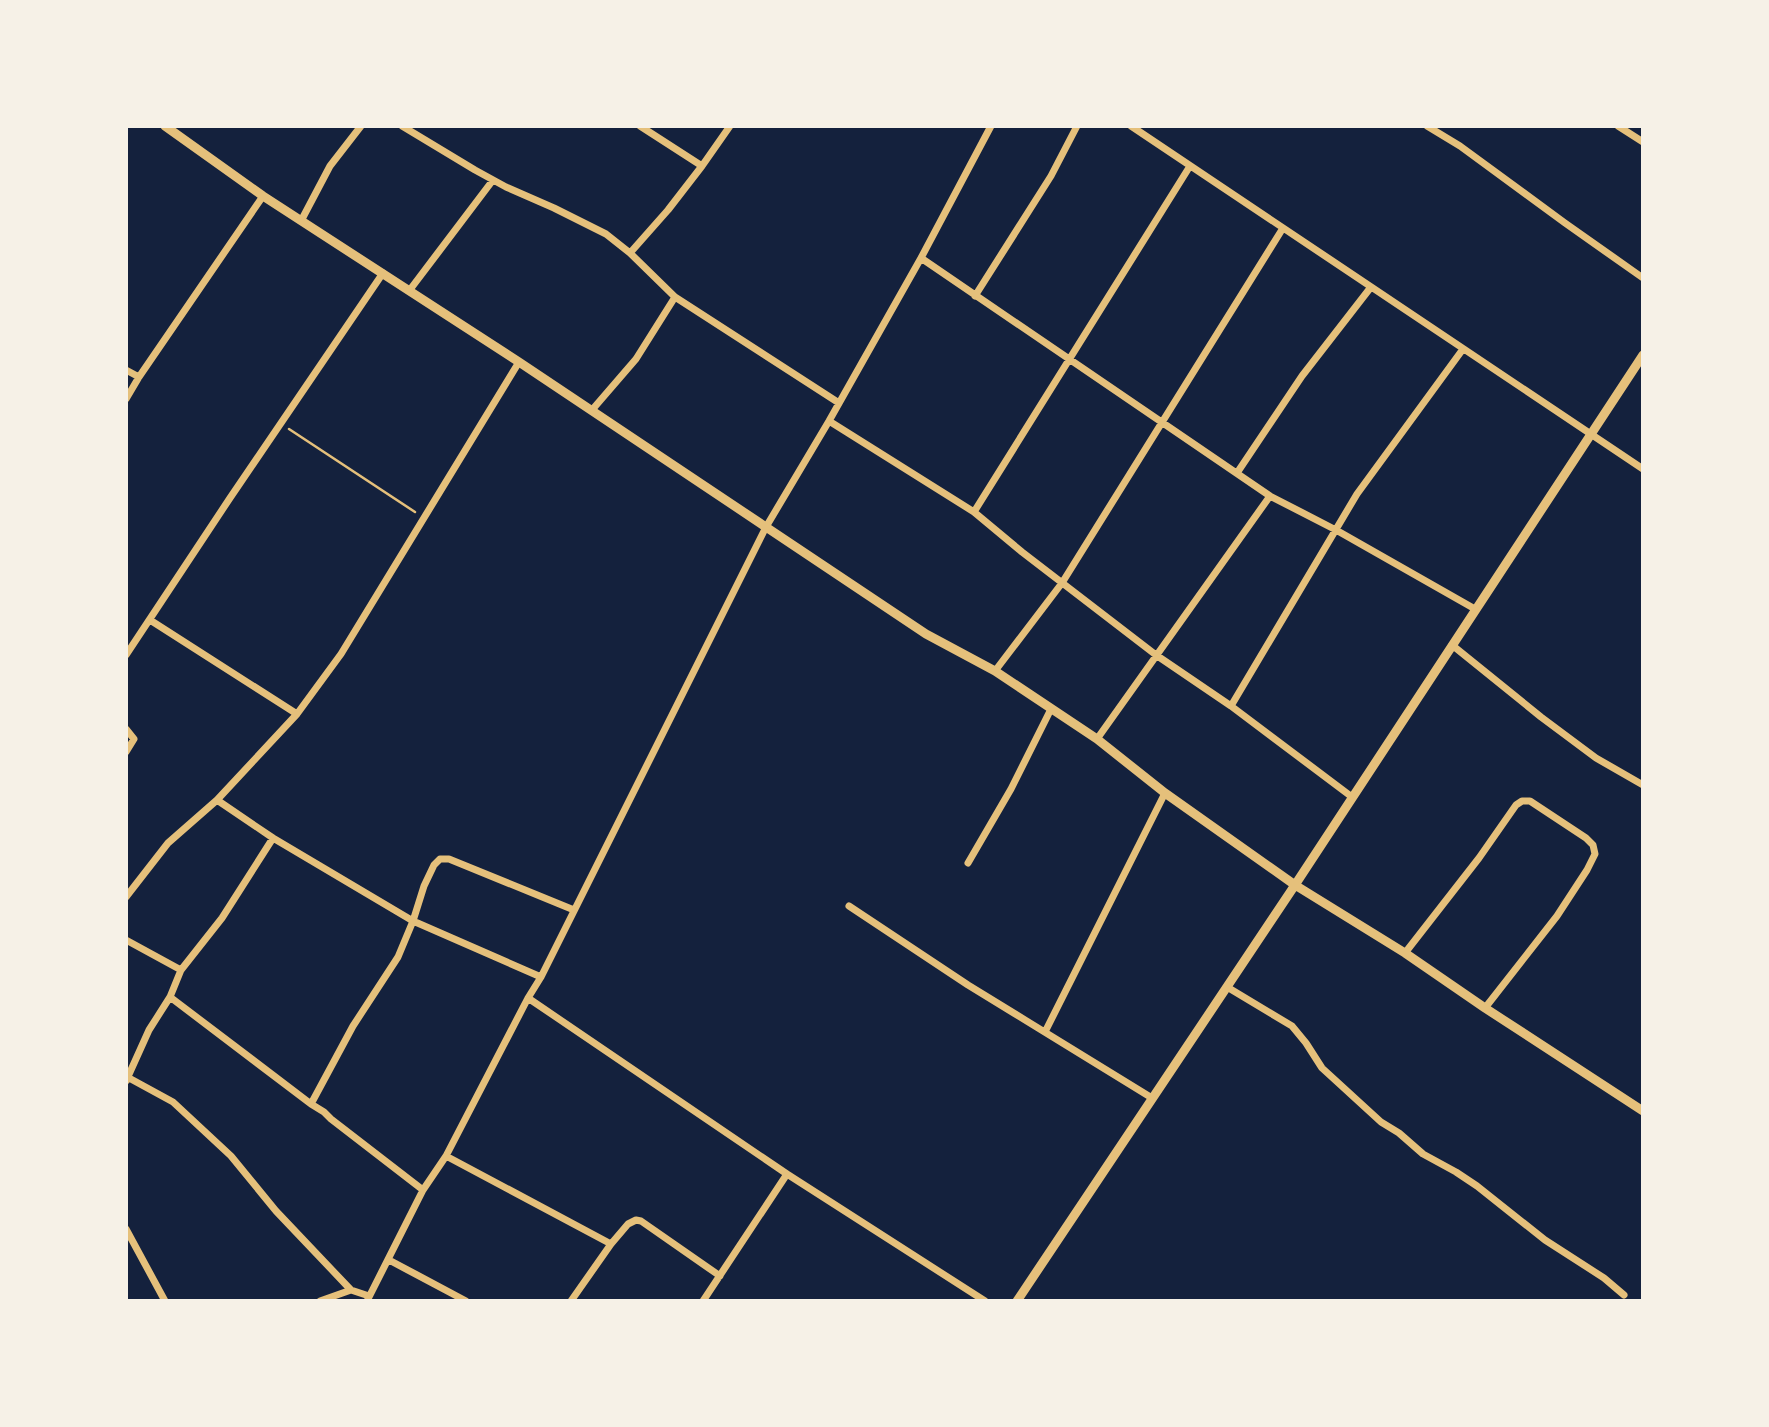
<svg xmlns="http://www.w3.org/2000/svg" width="1769" height="1427" font-family="'Public Sans',sans-serif">
<style>
.lines{fill:none;stroke-linecap:round;stroke-linejoin:round}
.path{stroke:#e5c07b;stroke-width:2.5}
.minor{stroke:#e5c07b;stroke-width:7}
.tertiary{stroke:#e5c07b;stroke-width:9}
</style>
<rect width="100%" height="100%" fill="#14213d"/>
<g class="lines">
<path class="path" d="M289 429 415 512"/>
<path class="minor" d="M402 126 475 170 506 187 554 208 606 234 630 253 675 297 839 403
M640 126 702 166
M1131 126 1643 469
M1427 126 1460 146 1565 223 1643 278
M1618 126 1643 142
M301 221 330 166 361 126
M630 253 668 210 702 166 730 126
M921 258 1270 496 1336 530 1475 609
M409 291 493 180
M975 296 1051 176 1077 126
M126 370 139 377
M126 399 139 377 263 196
M592 410 636 359 675 297
M829 421 974 512 1022 552 1156 655 1231 706 1352 797
M1237 473 1302 376 1371 287
M974 512 1190 166
M150 620 297 714
M1452 645 1541 717 1596 758 1643 785
M126 655 230 498 383 273
M995 671 1062 583 1283 228
M1231 706 1357 494 1463 349
M126 729 134 739 126 752
M1097 739 1270 496
M217 800 273 838 413 921 541 977
M968 863 1011 789 1051 709
M126 897 168 843 217 800 297 714 341 654 519 362
M849 906 968 985 1152 1098
M126 940 181 970
M1405 953 1479 858 1516 805 1522 801H1530L1586 838 1593 845 1595 854 1587 870 1557 916 1485 1008
M1227 987 1292 1026 1306 1043 1322 1068 1381 1122 1399 1133 1423 1154 1456 1172 1477 1186 1545 1240 1604 1278 1624 1295
M170 997 311 1104 324 1112 331 1119 423 1190
M528 998 787 1174 985 1301
M1045 1032 1165 793
M129 1078 173 1102 231 1156 276 1211 351 1290
M126 1081 149 1030 170 997 181 970 222 918 273 838
M311 1104 353 1026 398 957 413 921 424 886 434 865 440 859H449L574 910
M446 1156 611 1244
M126 1229 165 1301
M389 1260 466 1301
M320 1301 351 1290 369 1296
M367 1301 423 1190 446 1156 528 998 541 977 766 527 829 421 921 258 991 126
M571 1301 611 1244 628 1224 636 1220 641 1221 720 1276
M703 1301 787 1174"/>
<path class="tertiary" d="M165 126 263 196 519 362 926 634 995 671 1097 739 1165 793 1295 885 1405 953 1485 1008 1643 1111
M1017 1301 1295 885 1643 355"/>
</g>
<rect width="1769" height="1427" fill="none" stroke="#f6f1e7" stroke-width="256"/>
</svg>
